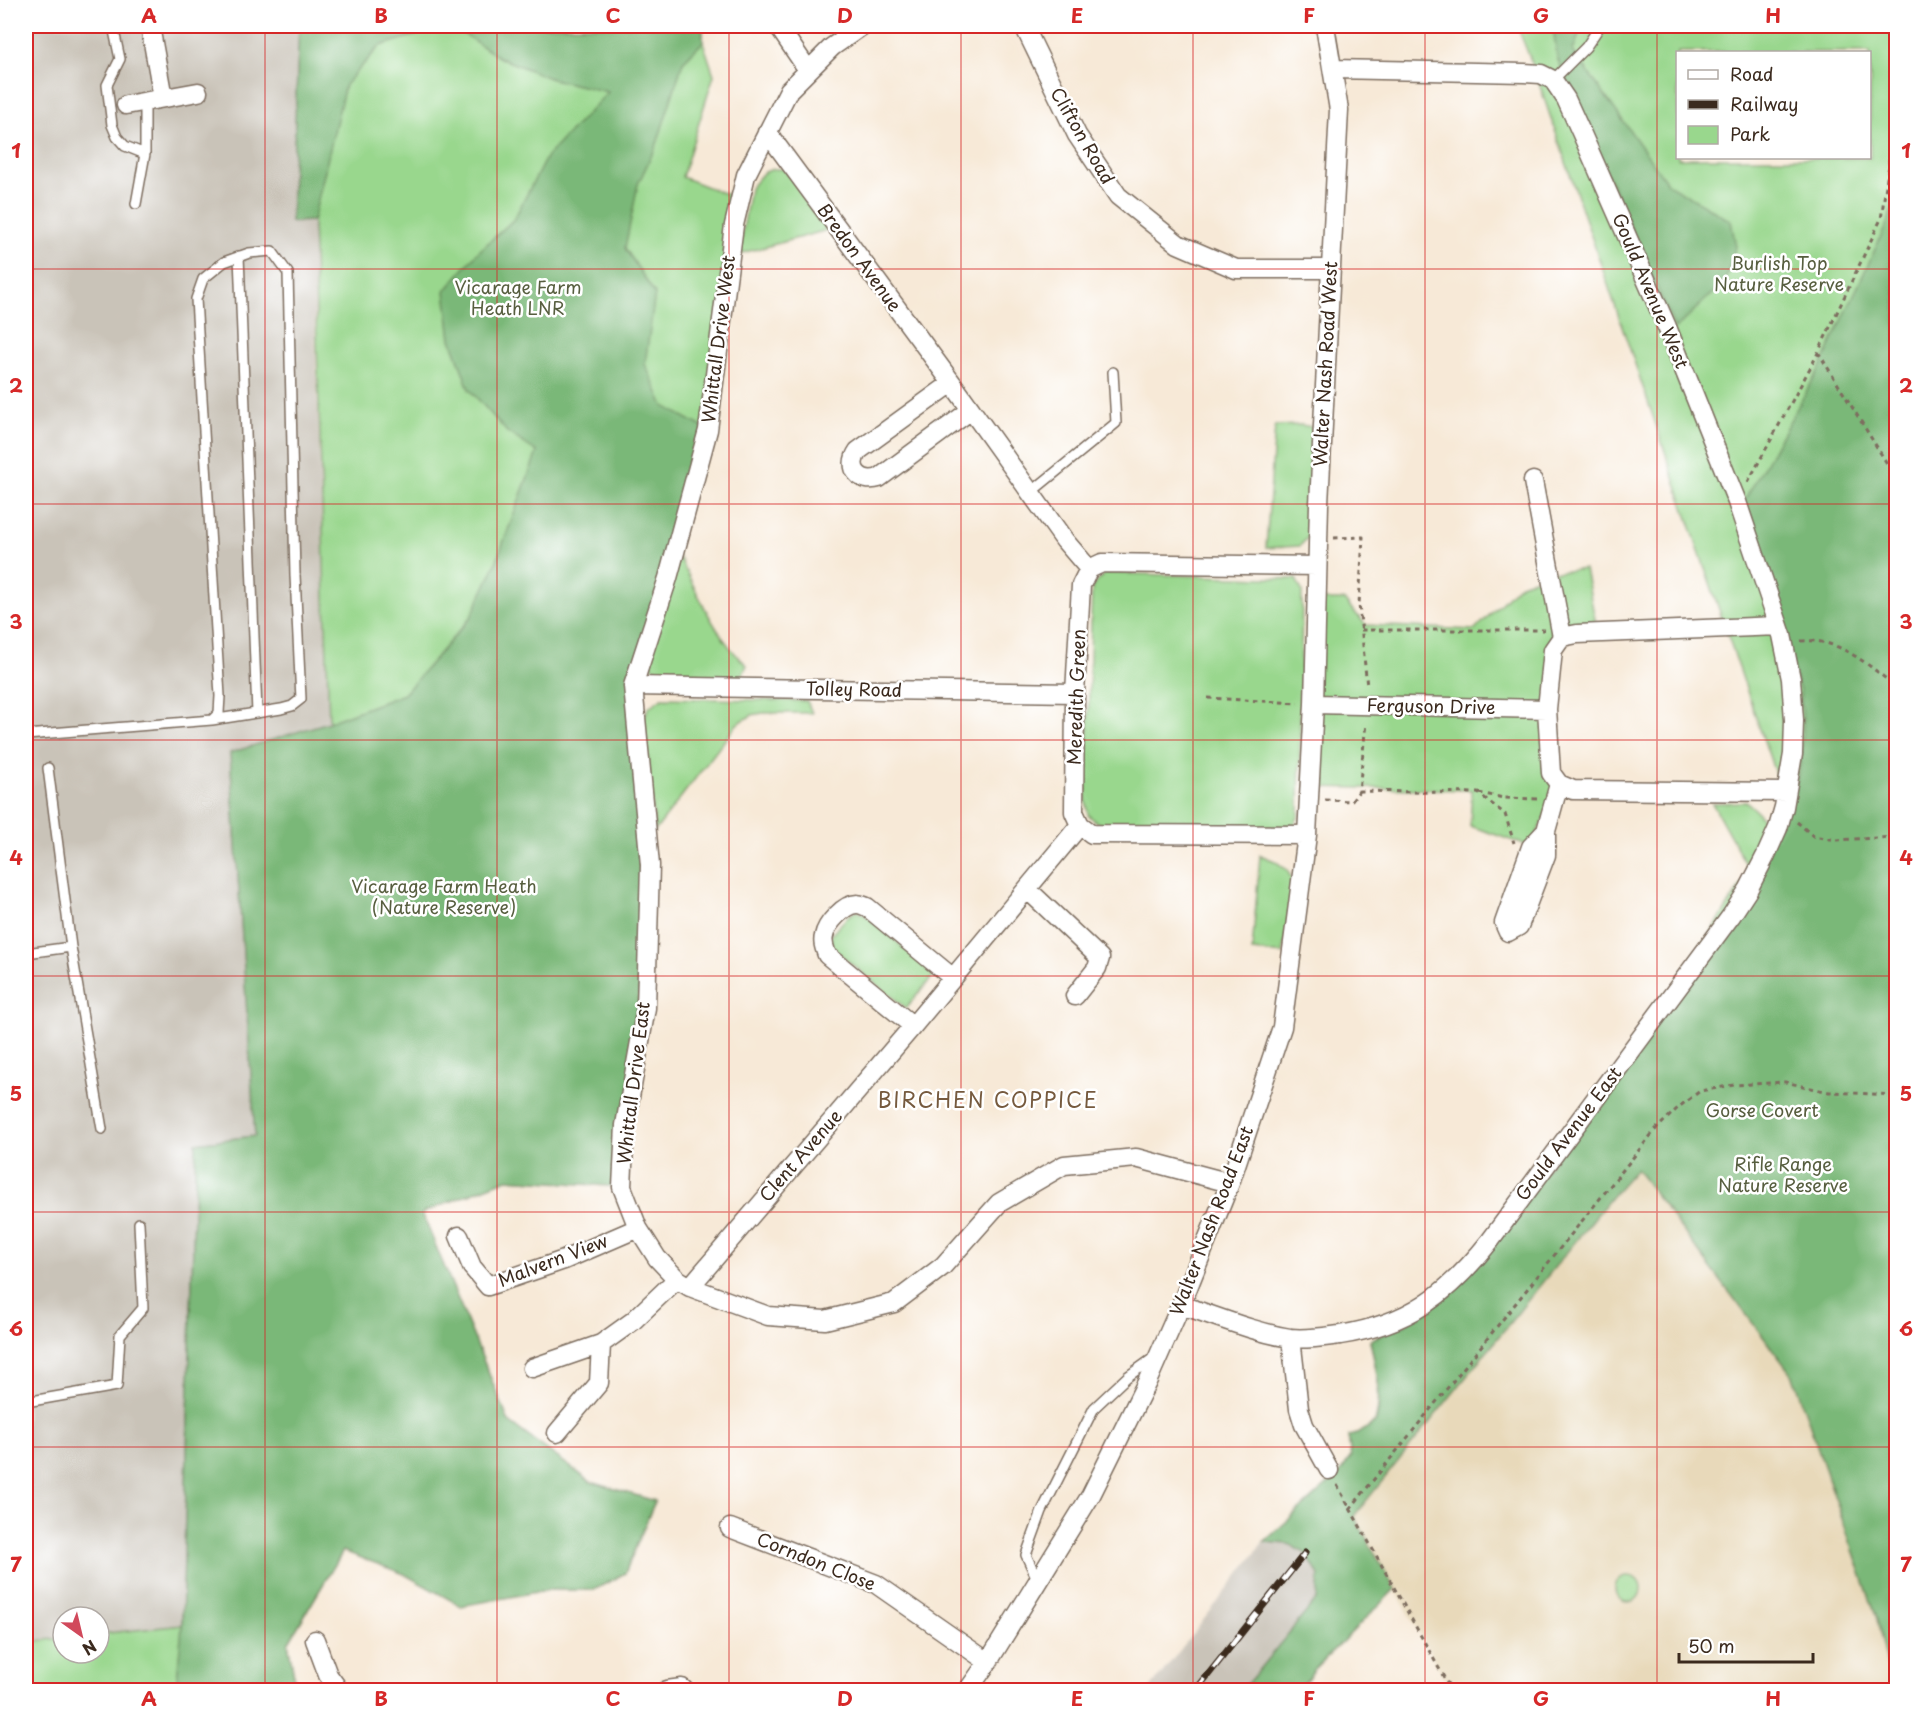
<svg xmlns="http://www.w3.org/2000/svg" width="1922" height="1716" font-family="'Playpen Sans',sans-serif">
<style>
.built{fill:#e8d9ba}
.industrial{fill:#c9c3b8}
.green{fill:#99d78d;stroke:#6a8056;stroke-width:1.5;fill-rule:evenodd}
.forest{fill:#7ab878;stroke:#5a714b;stroke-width:1.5}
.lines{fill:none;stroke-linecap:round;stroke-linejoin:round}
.service-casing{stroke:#7d6d5f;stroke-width:12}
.minor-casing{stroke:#7d6d5f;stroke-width:21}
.path{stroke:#7d6d5f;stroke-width:3;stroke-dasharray:4.5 4.5;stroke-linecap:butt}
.service{stroke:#fff;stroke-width:9}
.minor{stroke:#fff;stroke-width:18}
.rail-casing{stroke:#3b2a1e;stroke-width:7}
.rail{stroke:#fff;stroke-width:4.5;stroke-dasharray:14;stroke-linecap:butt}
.grid{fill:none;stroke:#d62828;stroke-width:1.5;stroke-opacity:0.55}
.labels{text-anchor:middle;stroke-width:5;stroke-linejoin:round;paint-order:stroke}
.street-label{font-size:18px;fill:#3b2a1e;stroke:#fff}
.park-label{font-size:18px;fill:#575e3f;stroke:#fff}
.quarter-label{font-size:21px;letter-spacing:1.5px;fill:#765a3e;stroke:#fff}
.neatline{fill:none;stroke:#d62828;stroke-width:2}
.grid-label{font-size:20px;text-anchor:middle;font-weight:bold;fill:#d62828}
</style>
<rect width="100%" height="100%" fill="#fff"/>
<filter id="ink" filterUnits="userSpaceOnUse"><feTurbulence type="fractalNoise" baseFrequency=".0167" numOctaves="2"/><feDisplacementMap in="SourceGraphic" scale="12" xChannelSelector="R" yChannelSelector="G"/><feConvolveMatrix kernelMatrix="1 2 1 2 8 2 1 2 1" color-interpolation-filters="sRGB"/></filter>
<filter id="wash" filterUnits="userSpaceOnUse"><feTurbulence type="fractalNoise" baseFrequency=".008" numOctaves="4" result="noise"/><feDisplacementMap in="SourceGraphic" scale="24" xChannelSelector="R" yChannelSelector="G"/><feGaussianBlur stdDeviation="1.35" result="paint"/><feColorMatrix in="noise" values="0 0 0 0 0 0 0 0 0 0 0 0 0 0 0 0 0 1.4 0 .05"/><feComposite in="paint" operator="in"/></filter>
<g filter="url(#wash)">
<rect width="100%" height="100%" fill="#f7e9d7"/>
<path class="built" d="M1636 1169 1793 1376 1877 1619 1893 1690H1451L1354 1516 1613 1195Z"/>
<path class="industrial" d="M26 26H299L291 222 313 221 315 334 329 722 230 753 255 1137 196 1144 182 1626 99 1634V1617H63V1638L26 1642Z
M1264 1542 1288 1544 1305 1553 1319 1575 1317 1599 1242 1690H1149Z"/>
<path class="green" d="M299 26H703V42L714 75 682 177 731 196 727 266 708 430 640 630 610 1185 507 1179 422 1213 509 1422 591 1482 655 1501 625 1573 594 1590H547L483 1602 406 1531 343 1551 288 1643 296 1687 283 1690H26V1642L63 1638V1653H99V1634L182 1625 196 1143 255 1136 230 753 329 722 313 221 291 222Z
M1517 26H1896V1690H1893L1877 1619 1793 1376 1636 1169 1339 1474 1351 1457 1348 1436 1358 1434 1375 1422C1383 1392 1376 1370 1370 1340L1404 1325 1460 1285 1615 1084 1788 811 1532 63ZM1678 52H1870V158H1678Z
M773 169H784L831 229 739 254 750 188 763 173Z
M1301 425 1312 427 1309 536 1300 546 1266 548 1275 426Z
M679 557C697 591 717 641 747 665L739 682H673L657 671 651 665 650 652Z
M1585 569 1598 634H1577L1553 650 1559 784 1531 847 1470 826 1472 790 1310 787 1318 600H1344L1366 625 1475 630 1519 585 1549 573Z
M1106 573 1296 579 1302 591 1299 815 1295 824 1284 827 1104 828 1088 815 1086 799 1092 587Z
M662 698 807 701 812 713H763L752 715 737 724 655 831 644 717 649 707Z
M1747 802 1757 811 1766 825 1762 843 1748 868 1712 803Z
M1260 855 1275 861 1287 870 1294 883 1283 954 1252 951Z
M856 911 864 914 935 974 906 1008 832 948 831 935 848 916Z
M1615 1589a13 13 0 1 1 26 0a13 13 0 1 1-26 0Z"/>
<path class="forest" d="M299 26H446L380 46 345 85 313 221 291 222Z
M452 26H703V42L683 62 657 144 638 184 625 248 655 294 645 364 664 406 708 430 633 686 650 865 622 1187 507 1179 422 1213 509 1422 591 1482 655 1501 625 1573 594 1590H547L461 1606 404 1574 343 1551 288 1643 296 1687 283 1690H176L182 1626 196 1143 255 1136 230 753 329 722 404 694 471 617 495 565 537 452 507 432 469 389 451 339 445 291 477 253 514 219 547 156 608 92 552 79 500 58Z
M1553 26H1582L1573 51 1668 184 1731 221 1736 247 1725 281 1675 329 1557 58Z
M1896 192V1690H1893L1877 1619 1793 1376 1636 1169 1613 1195 1354 1516 1395 1589 1314 1670 1299 1690H1242L1317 1599 1319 1575 1305 1553 1288 1544 1264 1542 1339 1474 1351 1457 1348 1436 1358 1434 1376 1422C1383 1392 1376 1370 1370 1340L1404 1325 1460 1285 1728 928 1794 793 1802 754 1803 724 1800 692 1743 503 1821 366 1889 219Z"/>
</g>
<g filter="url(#ink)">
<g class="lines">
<g class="service-casing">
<path id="service" d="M113 26 120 59 107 85 112 125 117 137 125 146 145 154V101
M1553 80 1586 47 1600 26
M136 204 145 154
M239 256 257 713
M1030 493 1116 423 1113 372
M26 735 212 720 281 709 292 706 301 699 295 575 288 273 272 251 249 253 224 262 203 279 196 299 220 696 219 713 212 720
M48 768 71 947 102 1129
M26 953 71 947
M26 1402 117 1386 120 1335 143 1308 139 1223
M1038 1581 1026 1555 1042 1511 1094 1408 1127 1377 1155 1357"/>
</g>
<g class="minor-casing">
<path id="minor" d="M150 26 163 98
M778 26 808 70
M862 26 832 47 789 90 746 175 734 225 708 430 668 578 633 686 650 865 646 1008 625 1125 622 1187 638 1228 657 1258 677 1279 690 1287 768 1316 825 1320 894 1303 943 1266 999 1203 1064 1165 1136 1158 1230 1183
M1024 26 1077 135 1118 196 1178 244 1236 269H1331
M126 105 198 92
M767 132 952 383 1065 541 1089 569
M952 383 858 451C846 468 860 484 879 478L971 410
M1533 481 1562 637 1553 650 1547 709 1551 773 1559 784 1546 831V855L1519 926 1508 932 1504 923 1531 847 1546 831
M1562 637 1577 634 1779 626
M633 686 1075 693
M1314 704 1547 709
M1559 784 1573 790 1786 792
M1307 835 1092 834 1080 825 1074 812 1075 693 1081 585 1089 569 1102 563 1317 566
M1027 889 1100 958 1097 968 1075 996
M913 1026 827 955C825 949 822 943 824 936 826 924 844 904 857 904 861 904 864 906 867 907L953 978
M459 1236 472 1267 488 1286 564 1260 638 1228
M690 1287 913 1026 1080 825
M1181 1305C1216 1316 1253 1332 1290 1338 1305 1340 1324 1337 1340 1335 1409 1324 1447 1295 1490 1241L1731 916 1748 890 1766 855 1778 828 1784 807 1793 754 1794 720 1791 679 1782 635 1737 502 1667 327 1581 132 1566 99 1553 80 1541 74 1524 73 1333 69
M1291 1338 1299 1409 1304 1425 1329 1470
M532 1368 601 1344 633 1321 677 1279
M557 1433 599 1383 601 1344
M730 1528 876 1584 988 1662
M315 1640 328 1675 339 1690
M667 1690 682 1688 684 1690
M968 1690 988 1662 1091 1495 1147 1382 1181 1305 1230 1183 1282 1027 1307 835 1314 704 1319 504 1339 110 1325 26"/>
</g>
<path class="path" d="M1818 352 1896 478
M1748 482 1816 357 1881 219 1889 165 1891 88 1889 26
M1334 538 1363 537 1359 604 1367 687
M1361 630H1544
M1801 641C1838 637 1870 666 1896 687
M1208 698 1298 703
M1359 791 1478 793 1505 814 1514 843
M1479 793 1504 798 1537 799
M1325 800 1352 801 1359 791 1366 723
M1797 822 1813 836 1836 840 1896 837
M1337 1485 1451 1690
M1350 1509 1656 1129 1680 1106 1700 1091 1734 1085 1785 1082 1829 1092 1896 1095"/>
<use href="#service" class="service"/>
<use href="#minor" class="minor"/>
<g class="rail-casing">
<path id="rail" d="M1196 1690 1305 1553"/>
</g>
<use href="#rail" class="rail"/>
</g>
</g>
<path class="grid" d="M265 26V1690M497 26V1690M729 26V1690M961 26V1690M1193 26V1690M1425 26V1690M1657 26V1690M26 269H1896M26 504H1896M26 740H1896M26 976H1896M26 1212H1896M26 1447H1896"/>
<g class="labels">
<g class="street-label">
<text transform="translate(1082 136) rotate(60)" y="6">Clifton Road</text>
<text transform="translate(859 258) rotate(54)" y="6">Bredon Avenue</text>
<text transform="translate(1650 291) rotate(67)" y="6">Gould Avenue West</text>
<text transform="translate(719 339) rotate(-83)" y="6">Whittall Drive West</text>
<text transform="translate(1326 364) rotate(-87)" y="6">Walter Nash Road West</text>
<text transform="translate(854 690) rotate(1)" y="6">Tolley Road</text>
<text transform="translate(1077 697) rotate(-88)" y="6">Meredith Green</text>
<text transform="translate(1431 707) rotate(1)" y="6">Ferguson Drive</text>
<text transform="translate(634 1083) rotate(-83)" y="6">Whittall Drive East</text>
<text transform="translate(1569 1134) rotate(-53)" y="6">Gould Avenue East</text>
<text transform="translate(801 1156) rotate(-49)" y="6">Clent Avenue</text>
<text transform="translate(1212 1221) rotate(-69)" y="6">Walter Nash Road East</text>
<text transform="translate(553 1261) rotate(-21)" y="6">Malvern View</text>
<text transform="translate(816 1562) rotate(22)" y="6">Corndon Close</text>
</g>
<g class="park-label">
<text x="1779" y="270">Burlish Top<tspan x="1779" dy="21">Nature Reserve</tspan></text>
<text x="518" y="294">Vicarage Farm<tspan x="518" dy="21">Heath LNR</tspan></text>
<text x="444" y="893">Vicarage Farm Heath<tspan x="444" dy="21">(Nature Reserve)</tspan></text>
<text x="1762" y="1117">Gorse Covert</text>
<text x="1783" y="1171">Rifle Range<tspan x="1783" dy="21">Nature Reserve</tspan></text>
</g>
<g class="quarter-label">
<text x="988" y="1108">BIRCHEN COPPICE</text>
</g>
</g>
<rect width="1922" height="1716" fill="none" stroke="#fff" stroke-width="66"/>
<rect x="1676" y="51" width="195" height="108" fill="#ffffff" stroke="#b1aaa5" stroke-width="1.5"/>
<rect x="1688" y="70" width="30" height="9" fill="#ffffff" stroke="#b1aaa5" stroke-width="1.5"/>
<text x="1730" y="81" font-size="18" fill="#3b2a1e">Road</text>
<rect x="1688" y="100" width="30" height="9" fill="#3b2a1e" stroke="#b1aaa5" stroke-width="1.5"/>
<text x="1730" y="111" font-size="18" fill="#3b2a1e">Railway</text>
<rect x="1688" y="126" width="30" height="18" fill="#99d78d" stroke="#b1aaa5" stroke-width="1.5"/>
<text x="1730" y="141" font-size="18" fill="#3b2a1e">Park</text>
<g transform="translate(81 1635) rotate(146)"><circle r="28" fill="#ffffff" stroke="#b1aaa5" stroke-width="1.5"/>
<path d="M0-4.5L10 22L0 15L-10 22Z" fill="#d1495b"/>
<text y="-9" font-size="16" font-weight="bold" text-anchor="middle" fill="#3b2a1e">N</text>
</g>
<path d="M1679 1653v9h134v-9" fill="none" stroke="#3b2a1e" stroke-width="3"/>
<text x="1688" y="1653" font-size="18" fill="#3b2a1e" stroke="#ffffff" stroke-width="4.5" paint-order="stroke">50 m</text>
<rect x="33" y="33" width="1856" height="1650" class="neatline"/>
<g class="grid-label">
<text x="149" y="23">A</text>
<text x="381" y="23">B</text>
<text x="613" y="23">C</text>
<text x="845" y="23">D</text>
<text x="1077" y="23">E</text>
<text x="1309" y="23">F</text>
<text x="1541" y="23">G</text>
<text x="1773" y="23">H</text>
<text x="16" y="158">1</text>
<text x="1906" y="158">1</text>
<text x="16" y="393">2</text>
<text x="1906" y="393">2</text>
<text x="16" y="629">3</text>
<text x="1906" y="629">3</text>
<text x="16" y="865">4</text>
<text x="1906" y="865">4</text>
<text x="16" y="1101">5</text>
<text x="1906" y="1101">5</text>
<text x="16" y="1336">6</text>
<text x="1906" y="1336">6</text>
<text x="16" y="1572">7</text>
<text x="1906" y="1572">7</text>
<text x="149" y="1706">A</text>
<text x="381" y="1706">B</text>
<text x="613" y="1706">C</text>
<text x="845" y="1706">D</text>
<text x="1077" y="1706">E</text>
<text x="1309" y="1706">F</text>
<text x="1541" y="1706">G</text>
<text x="1773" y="1706">H</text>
</g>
</svg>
